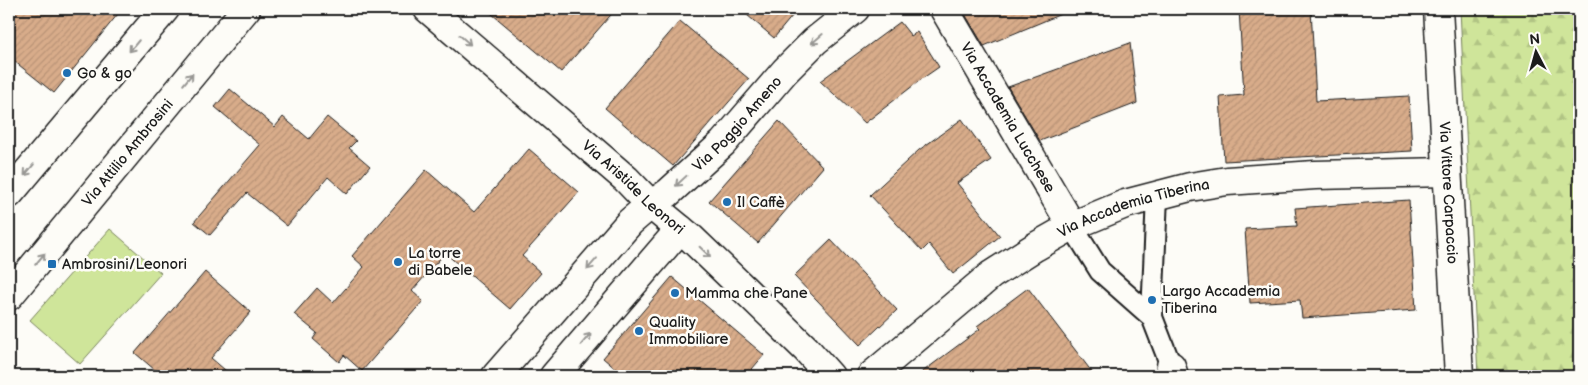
<svg xmlns="http://www.w3.org/2000/svg" width="1588" height="385" font-family="'Balsamiq Sans',sans-serif">
<style>
.forest{fill:url(#forest-firs);stroke:#76805b}
.pitch{fill:#cfe59a;stroke:#76805b}
.building{fill:url(#building-hatch);stroke:#1c1c1c}
.lines{fill:none;stroke-linecap:round;stroke-linejoin:round}
.pedestrian-casing{stroke:#1c1c1c;stroke-width:24}
.minor-casing{stroke:#1c1c1c;stroke-width:31}
.tertiary-casing{stroke:#1c1c1c;stroke-width:31}
.pedestrian{stroke:#fdfcf7;stroke-width:20}
.minor{stroke:#fdfcf7;stroke-width:28}
.tertiary{stroke:#fdfcf7;stroke-width:28}
.oneway{stroke:#989794}
.poi-dot{fill:#1f6fb2;stroke:#fdfcf7;stroke-width:2}
.labels{text-anchor:middle;stroke-width:5;stroke-linejoin:round;paint-order:stroke}
.poi-label{font-size:15px;fill:#1c1c1c;stroke:#fdfcf7;text-anchor:start}
.street-label{font-size:15px;fill:#1c1c1c;stroke:#fdfcf7}
</style>
<defs>
<pattern id="forest-firs" width="22" height="20" patternUnits="userSpaceOnUse" patternTransform="scale(1.25)"><rect width="22" height="20" fill="#cfe59a"/><path d="M5 1l3.5 6h-7zM16 11l3.5 6h-7z" fill="#b1c484"/></pattern>
<pattern id="building-hatch" width="6" height="6" patternUnits="userSpaceOnUse" patternTransform="scale(1.25)"><rect width="6" height="6" fill="#d8ac8a"/><path d="M-1 1l2-2M0 6l6-6M5 7l2-2" fill="none" stroke="#b99376"/></pattern>
</defs>
<rect width="100%" height="100%" fill="#fdfcf7"/>
<filter id="ink" filterUnits="userSpaceOnUse"><feTurbulence type="fractalNoise" baseFrequency=".02" numOctaves="2"/><feDisplacementMap in="SourceGraphic" scale="10" xChannelSelector="R" yChannelSelector="G"/><feConvolveMatrix kernelMatrix="1 2 1 2 8 2 1 2 1" color-interpolation-filters="sRGB"/></filter>
<g filter="url(#ink)">
<path class="forest" d="M1460 9H1579V376H1478Z"/>
<path class="pitch" d="M110 229 161 273 80 364 30 320Z"/>
<path class="building" d="M9 9H122L54 93 9 57Z
M486 9H616L561 72Z
M740 9H798L774 38Z
M962 9H1073L984 46Z
M1239 9H1311L1316 101 1409 96 1412 151 1224 161 1220 97 1244 95Z
M680 21 749 79 673 166 605 108Z
M900 22 911 36 917 32 939 67 923 78 865 123 820 81Z
M1130 43 1137 103 1040 141 1008 87Z
M230 89 275 127 283 117 309 139 327 117 356 141 349 148 370 166 347 194 328 177 287 226 247 193 210 235 194 222 260 145 215 107Z
M962 119 991 160 957 183 1000 236 953 274 929 244 922 251 870 195 919 150Z
M779 121 823 167 758 243 709 201Z
M529 149 579 192 522 256 541 273 510 309 445 253 412 291 423 301 362 371 344 355 339 362 313 339 317 333 294 314 317 288 333 303 364 267 352 256 426 170 474 212Z
M1409 200 1416 310 1302 318 1300 300 1250 303 1245 229 1297 226 1295 208Z
M831 240 897 310 860 345 794 276Z
M205 272 251 312 211 358 232 376H162L135 353Z
M672 277 764 355 746 376H624L603 358Z
M1028 288 1095 376H917L980 329 977 326Z"/>
<g class="lines">
<g class="pedestrian-casing">
<path id="pedestrian" d="M1072 226 1100 271 1152 317 1157 195
M1152 317 1171 366"/>
</g>
<g class="minor-casing">
<g id="minor">
<path id="s1" d="M428 9 626 179 651 205 691 238 743 288 806 349 830 376"/>
<path id="s2" d="M944 9 1072 226"/>
<path id="s3" d="M1438 9 1459 376"/>
<path d="M1171 366 1174 376"/>
<path id="s4" d="M496 376 630 222 644 210 668 193 723 143 785 71 815 41 855 9"/>
<path d="M554 376 680 229"/>
<path id="s5" d="M871 376 991 275 1035 247 1072 226 1125 204 1190 187 1227 181 1315 175 1447 172"/>
</g>
</g>
<g class="tertiary-casing">
<g id="tertiary">
<path d="M9 194 165 9"/>
<path id="s6" d="M9 296 246 9"/>
</g>
</g>
<use href="#pedestrian" class="pedestrian"/>
<use href="#minor" class="minor"/>
<use href="#tertiary" class="tertiary"/>
</g>
<defs><path id="oneway-shaft" d="M-6 0H5M1.5-3L5.5 0L1.5 3" fill="none" stroke-width="1.6" stroke-linecap="round" stroke-linejoin="round" transform="scale(1.25)"/></defs>
<g class="oneway">
<use href="#oneway-shaft" transform="translate(817 39) rotate(139)"/>
<use href="#oneway-shaft" transform="translate(465 40) rotate(41)"/>
<use href="#oneway-shaft" transform="translate(134 46) rotate(130)"/>
<use href="#oneway-shaft" transform="translate(188 79) rotate(-50)"/>
<use href="#oneway-shaft" transform="translate(29 170) rotate(130)"/>
<use href="#oneway-shaft" transform="translate(681 181) rotate(137)"/>
<use href="#oneway-shaft" transform="translate(705 252) rotate(44)"/>
<use href="#oneway-shaft" transform="translate(40 259) rotate(-50)"/>
<use href="#oneway-shaft" transform="translate(592 264) rotate(131)"/>
<use href="#oneway-shaft" transform="translate(586 339) rotate(-50)"/>
</g>
</g>
<g class="poi-dot">
<circle cx="67" cy="73" r="5"/>
<circle cx="727" cy="202" r="5"/>
<circle cx="398" cy="262" r="5"/>
<rect x="47" y="259" width="10" height="10" rx="2.5"/>
<circle cx="675" cy="293" r="5"/>
<circle cx="1152" cy="300" r="5"/>
<circle cx="639" cy="331" r="5"/>
</g>
<g class="labels">
<g class="poi-label">
<text x="77" y="78">Go &amp; go</text>
<text x="737" y="207">Il Caffè</text>
<text x="408" y="258">La torre<tspan x="408" dy="17">di Babele</tspan></text>
<text x="62" y="269">Ambrosini/Leonori</text>
<text x="1162" y="296">Largo Accademia<tspan x="1162" dy="17">Tiberina</tspan></text>
<text x="685" y="298">Mamma che Pane</text>
<text x="649" y="327">Quality<tspan x="649" dy="17">Immobiliare</tspan></text>
</g>
<g class="street-label">
<text dy="5" stroke="none"><textPath href="#s2" startOffset="126">Via Accademia Lucchese</textPath></text>
<text dy="5" stroke="none"><textPath href="#s4" startOffset="350">Via Poggio Ameno</textPath></text>
<text dy="5" stroke="none"><textPath href="#s6" startOffset="186">Via Attilio Ambrosini</textPath></text>
<text dy="5" stroke="none"><textPath href="#s1" startOffset="272">Via Aristide Leonori</textPath></text>
<text dy="5" stroke="none"><textPath href="#s3" startOffset="184">Via Vittore Carpaccio</textPath></text>
<text dy="5" stroke="none"><textPath href="#s5" startOffset="316">Via Accademia Tiberina</textPath></text>
</g>
</g>
<rect width="1588" height="385" fill="none" stroke="#fdfcf7" stroke-width="30"/>
<rect x="15" y="15" width="1558" height="355" fill="none" stroke="#1c1c1c" stroke-width="2" filter="url(#ink)"/>
<g transform="translate(1536 52) rotate(354)" stroke="#fdfcf7" stroke-width="4" paint-order="stroke">
<path d="M0-4L9 19L0 12L-9 19Z" fill="#1c1c1c"/>
<text y="-8" font-size="14" font-weight="bold" text-anchor="middle" fill="#1c1c1c">N</text>
</g>
</svg>
